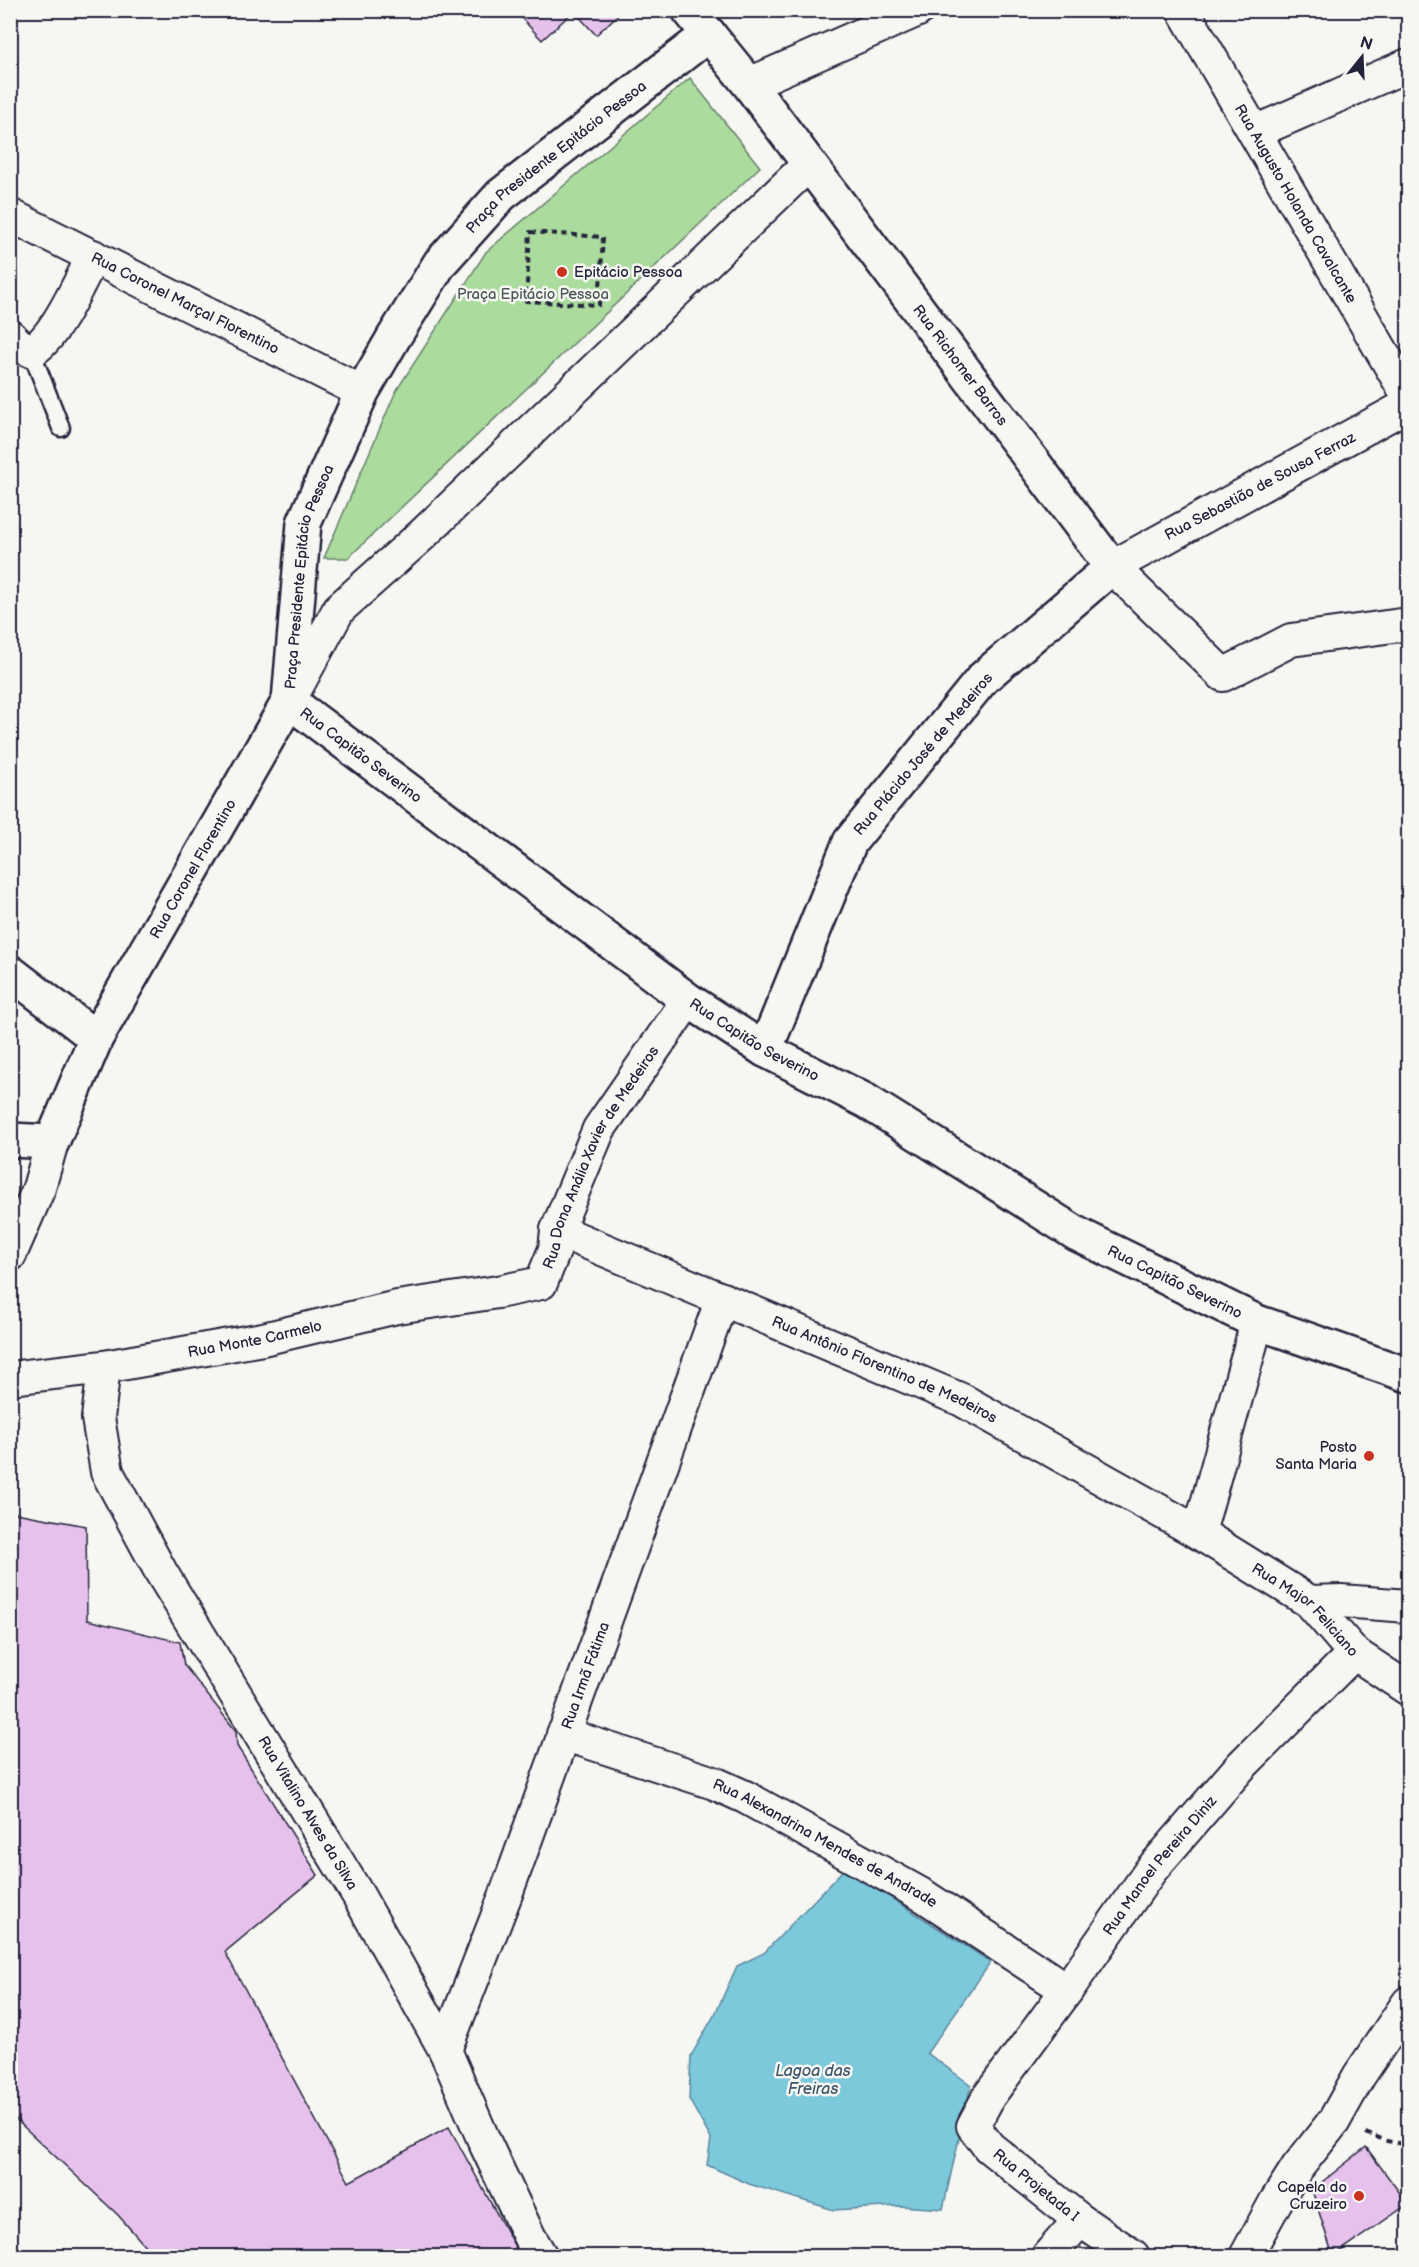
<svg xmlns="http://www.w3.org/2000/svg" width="1419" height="2267" font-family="'Balsamiq Sans',sans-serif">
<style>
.green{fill:#abdc9d;stroke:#667f6c;stroke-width:1.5}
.water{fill:#7dc9dc;stroke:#59869c;stroke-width:1.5}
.building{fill:#e6c1ec;stroke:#22223b;stroke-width:1.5}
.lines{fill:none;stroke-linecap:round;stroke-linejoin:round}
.lane-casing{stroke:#22223b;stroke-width:21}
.street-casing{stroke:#22223b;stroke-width:36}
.secondary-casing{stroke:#22223b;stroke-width:38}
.path{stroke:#22223b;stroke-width:4;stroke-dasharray:6 4.5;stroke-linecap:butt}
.lane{stroke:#f6f6f2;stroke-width:16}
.street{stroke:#f6f6f2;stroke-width:32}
.secondary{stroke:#f6f6f2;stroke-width:33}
.poi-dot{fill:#c8321e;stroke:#f6f6f2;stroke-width:2}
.labels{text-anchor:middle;stroke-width:5;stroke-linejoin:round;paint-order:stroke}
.street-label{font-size:15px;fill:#22223b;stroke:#f6f6f2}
.poi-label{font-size:15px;fill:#22223b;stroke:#f6f6f2;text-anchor:end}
.park-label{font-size:15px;fill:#4b5a58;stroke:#f6f6f2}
.water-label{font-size:16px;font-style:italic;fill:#3d546b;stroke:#f6f6f2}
</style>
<rect width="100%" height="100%" fill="#f6f6f2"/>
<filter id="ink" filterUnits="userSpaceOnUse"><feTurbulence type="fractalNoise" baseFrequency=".0167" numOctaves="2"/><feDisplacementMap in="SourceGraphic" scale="12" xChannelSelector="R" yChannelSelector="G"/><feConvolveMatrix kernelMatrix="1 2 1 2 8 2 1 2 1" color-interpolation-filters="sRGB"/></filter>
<g filter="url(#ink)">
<path class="green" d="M690 78 760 167 348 558H324L396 391 486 252Z"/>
<path class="water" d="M845 1868 991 1962 927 2053 971 2085 943 2209 900 2206 834 2210 749 2184 707 2165 711 2139 689 2099 691 2056 716 2012 737 1966 764 1953Z"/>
<path class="building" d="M514 10H623L596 35 574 11 542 40Z
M10 1512 86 1526 87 1620 180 1642 184 1665 236 1731 237 1746 318 1875 225 1952 349 2182 449 2127 520 2256H154L118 2215 10 2114Z
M1366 2147 1408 2204 1333 2256 1312 2190Z"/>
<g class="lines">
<g class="lane-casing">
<path id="lane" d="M31 351 61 428"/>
</g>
<g class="street-casing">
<g id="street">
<path id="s1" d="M1183 10 1408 396"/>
<path d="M749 84 918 10"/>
<path d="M1255 132 1408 65"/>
<path id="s2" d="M10 215 362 392"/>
<path d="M10 336 18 344 31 351C55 339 80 281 93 256"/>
<path d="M1408 405 1112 567 1223 675 1291 640 1408 624"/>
<path d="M289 701 339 609 422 535 808 165"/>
<path id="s3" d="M557 1230 962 1400 1199 1533 1310 1602 1354 1653 1408 1689"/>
<path d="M10 1255 39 1188 52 1142"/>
<path id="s4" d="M104 1367 98 1418 107 1472 161 1572 358 1895 445 2050 485 2143 530 2238 541 2256"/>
<path id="s5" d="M10 1378 104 1367 263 1339 397 1307 498 1292 541 1283 555 1249 557 1230 599 1129 688 1000"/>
<path d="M1199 1533 1257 1322"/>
<path d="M1310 1602 1341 1601 1408 1606"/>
<path id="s6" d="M563 1734 714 1783 745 1797 924 1896 1067 1990"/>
<path id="s7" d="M445 2050 506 1894 722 1299"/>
<path d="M1048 2256 1080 2220"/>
<path id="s8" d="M1133 2256 1080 2220 989 2147 973 2126 989 2096 1067 1990 1151 1870 1241 1766 1354 1653"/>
<path d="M1246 2256 1276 2201 1297 2168 1334 2121 1359 2076 1408 2003"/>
</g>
</g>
<g class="secondary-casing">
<g id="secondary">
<path id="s9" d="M689 10 749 84 1112 567 983 678 850 842 765 1050"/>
<path id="s10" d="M289 701 688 1000 765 1050 866 1101 1077 1234 1257 1322 1408 1375"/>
<path d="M10 972 96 1038"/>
<path id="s11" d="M10 1140 52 1142 96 1038 289 701 304 523 362 392 394 337 440 263 501 195 709 34"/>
</g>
</g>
<path class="path" d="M530 232 603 237 599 305 526 301Z
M1366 2133 1387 2141 1408 2145"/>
<use href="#lane" class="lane"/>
<use href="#street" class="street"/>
<use href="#secondary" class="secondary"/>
</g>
</g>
<g class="poi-dot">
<circle cx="562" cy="272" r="6"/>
<circle cx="1369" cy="1456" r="6"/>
<circle cx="1359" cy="2196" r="6"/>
</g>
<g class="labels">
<g class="street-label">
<text dy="5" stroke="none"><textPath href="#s11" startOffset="1174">Praça Presidente Epitácio Pessoa</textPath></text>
<text dy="5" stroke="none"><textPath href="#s1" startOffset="224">Rua Augusto Holanda Cavalcante</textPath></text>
<text dy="5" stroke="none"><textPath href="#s2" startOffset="196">Rua Coronel Marçal Florentino</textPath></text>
<text dy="5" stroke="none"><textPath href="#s9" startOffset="447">Rua Richomer Barros</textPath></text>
<text transform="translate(1260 486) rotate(-28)" y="5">Rua Sebastião de Sousa Ferraz</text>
<text dy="5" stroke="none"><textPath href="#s11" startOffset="670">Praça Presidente Epitácio Pessoa</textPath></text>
<text transform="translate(923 754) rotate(-50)" y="5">Rua Plácido José de Medeiros</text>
<text dy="5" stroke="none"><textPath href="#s10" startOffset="90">Rua Capitão Severino</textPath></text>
<text dy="5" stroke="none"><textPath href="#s11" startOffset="350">Rua Coronel Florentino</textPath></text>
<text dy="5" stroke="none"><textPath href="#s10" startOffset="576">Rua Capitão Severino</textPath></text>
<text dy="5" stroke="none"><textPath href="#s5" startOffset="680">Rua Dona Anália Xavier de Medeiros</textPath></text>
<text dy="5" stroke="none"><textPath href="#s10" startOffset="1062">Rua Capitão Severino</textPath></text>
<text dy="5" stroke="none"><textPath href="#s5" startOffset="248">Rua Monte Carmelo</textPath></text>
<text dy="5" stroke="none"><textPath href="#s3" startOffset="356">Rua Antônio Florentino de Medeiros</textPath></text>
<text dy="5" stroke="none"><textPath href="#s3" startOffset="843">Rua Major Feliciano</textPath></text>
<text dy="5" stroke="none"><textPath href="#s7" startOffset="400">Rua Irmã Fátima</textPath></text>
<text dy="5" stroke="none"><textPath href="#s4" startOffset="502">Rua Vitalino Alves da Silva</textPath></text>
<text dy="5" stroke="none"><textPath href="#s6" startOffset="285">Rua Alexandrina Mendes de Andrade</textPath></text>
<text dy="5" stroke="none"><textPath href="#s8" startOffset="528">Rua Manoel Pereira Diniz</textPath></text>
<text transform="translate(1036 2185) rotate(39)" y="5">Rua Projetada I</text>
</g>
<g class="poi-label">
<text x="574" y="277" text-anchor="start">Epitácio Pessoa</text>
<text x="1357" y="1452">Posto<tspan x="1357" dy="17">Santa Maria</tspan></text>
<text x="1347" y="2192">Capela do<tspan x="1347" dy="17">Cruzeiro</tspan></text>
</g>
<g class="park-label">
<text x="533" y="299">Praça Epitácio Pessoa</text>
</g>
<g class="water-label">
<text x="813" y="2076">Lagoa das<tspan x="813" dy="18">Freiras</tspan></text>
</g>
</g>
<rect width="1419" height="2267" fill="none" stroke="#f6f6f2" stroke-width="36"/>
<rect x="18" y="18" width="1383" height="2231" fill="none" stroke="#22223b" stroke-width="2" filter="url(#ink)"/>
<g transform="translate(1362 57) rotate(18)" stroke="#f6f6f2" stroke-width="4.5" paint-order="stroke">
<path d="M0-4.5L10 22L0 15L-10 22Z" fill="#22223b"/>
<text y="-9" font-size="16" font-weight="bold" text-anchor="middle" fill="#22223b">N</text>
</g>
</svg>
